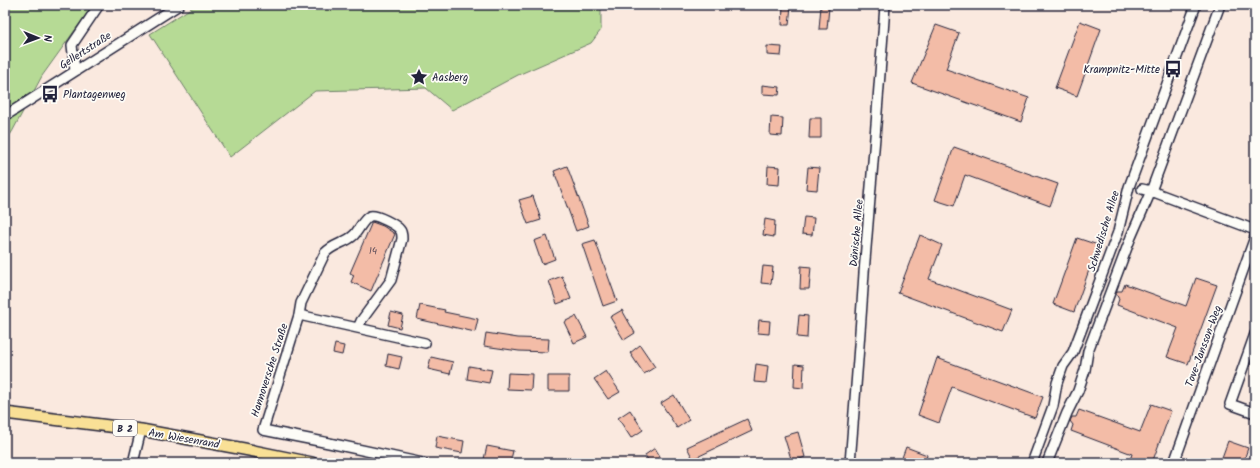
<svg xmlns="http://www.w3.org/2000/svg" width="1260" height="468" font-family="Kalam,sans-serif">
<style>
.green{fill:#b6da95;stroke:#6c7e68}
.building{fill:#f3bca7;stroke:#22223b}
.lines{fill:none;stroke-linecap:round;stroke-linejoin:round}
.minor-casing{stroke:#22223b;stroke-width:12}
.major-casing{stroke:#22223b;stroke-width:14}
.minor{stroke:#fdfcf7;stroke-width:9}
.major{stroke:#f9e096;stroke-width:11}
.labels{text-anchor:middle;stroke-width:3.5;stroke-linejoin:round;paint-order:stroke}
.number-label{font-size:9px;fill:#564856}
.shield{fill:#fdfcf7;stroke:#646373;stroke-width:1}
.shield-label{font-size:10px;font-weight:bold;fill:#22223b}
.street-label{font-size:11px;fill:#22223b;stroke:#fdfcf7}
.poi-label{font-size:11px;fill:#22223b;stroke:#fdfcf7;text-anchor:start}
</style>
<rect width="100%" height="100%" fill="#fae9df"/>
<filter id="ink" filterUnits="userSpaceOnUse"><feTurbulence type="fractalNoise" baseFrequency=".025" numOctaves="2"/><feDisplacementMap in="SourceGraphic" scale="8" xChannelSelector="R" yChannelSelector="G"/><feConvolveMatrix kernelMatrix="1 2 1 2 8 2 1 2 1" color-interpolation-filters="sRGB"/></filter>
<g filter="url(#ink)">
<path class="green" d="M5 5H93L42 76 12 132 5 142Z
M196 5H601V30L591 43 518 75 452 110 426 88 315 91 230 157 150 34Z"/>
<path class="building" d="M783 6H791L789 25H782Z
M821 6 829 7 827 29H819Z
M1080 21 1101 29 1077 96 1055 88Z
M936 25 959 33 946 69 1029 98 1021 122 912 83Z
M767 46 782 47 781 56 767 55Z
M762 85 780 87 779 95 762 94Z
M771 117 783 118 782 136 770 135Z
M810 118H821V138H809Z
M954 147 1058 184 1050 206 965 175 954 206 935 200Z
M567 166 589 226 576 231 554 171Z
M768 166 780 167 779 185 767 184Z
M808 167 819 168 817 190 806 189Z
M533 196 541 220 528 224 519 200Z
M804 217 814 218 812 235 802 234Z
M765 219 775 221 774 237 763 235Z
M372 222 383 226 395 234 371 291 351 282 354 275 350 273Z
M920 235 942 245 929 279 1012 310 1003 332 898 293Z
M547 236 555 259 542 264 534 241Z
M1077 238 1098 245 1074 312 1053 304Z
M595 240 617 301 603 306 582 244Z
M763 266 773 267 771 284 761 283Z
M801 266 811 267 809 289H800Z
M562 276 571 299 557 304 549 281Z
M1196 278 1217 285 1188 364 1167 357 1178 328 1117 305 1119 299 1116 294 1117 291H1122L1125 284 1186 306Z
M420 305 445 310 444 312 478 319 475 332 417 319Z
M622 310 635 333 624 340 610 317Z
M391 312 403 315 400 328 388 325Z
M799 315 808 316 807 338 797 337Z
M576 316 587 337 574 343 564 322Z
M759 320 770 321 769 334 758 333Z
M486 333 518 338 549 339 548 352 519 351 484 346Z
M335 344 344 346 342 355 333 353Z
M640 345 655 367 644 374 630 353Z
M388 354 402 357 399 369 386 366Z
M431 357 453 362 450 374 428 369Z
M937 358 1043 397 1035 418 952 387 939 423 918 415Z
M756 364 768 366 766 383 754 382Z
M795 364 804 365 803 388 794 387Z
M469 366 492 370 489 383 467 379Z
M606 371 620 392 608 399 594 379Z
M508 373 532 374 531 390 507 389Z
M548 376H569V391H548Z
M674 395 689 420 677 428 661 403Z
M1151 404 1171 411 1152 463H1129L1132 454 1071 431 1073 425 1070 421 1072 417H1076L1079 410 1140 432Z
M630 410 643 430 631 438 618 418Z
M747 419 752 431 693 459 687 447Z
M798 432 805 457 792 462 784 436Z
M437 436 464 441 462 453 435 448Z
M1228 441 1248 448 1243 463H1220Z
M487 446 513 451 510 463H503L484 459Z
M906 447 927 455 925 463H900Z
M655 448 664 463H650L645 455Z"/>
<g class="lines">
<g class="minor-casing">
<path id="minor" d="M75 71 72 45 99 5
M5 116 179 5
M1142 189 1151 191 1255 230
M299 315 425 343
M358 328 361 321 391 280 402 239C402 236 402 232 400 230 397 225 376 214 370 216 363 219 359 230 354 235 346 243 333 244 325 253L301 303 299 315 263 430 329 443 423 463
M1255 334 1230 404 1255 413
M133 463 141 430
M850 463C855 400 860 337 864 273 871 184 879 94 885 5
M1032 463 1053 406 1057 383 1063 366 1073 352 1081 331 1118 232 1129 187 1196 5
M1047 463 1067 413 1078 391 1085 370 1088 351 1131 237 1151 191 1220 5
M1174 463 1255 237"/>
</g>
<g class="major-casing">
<path id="major" d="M5 413 141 430 244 449 312 463"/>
</g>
<use href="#minor" class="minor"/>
<use href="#major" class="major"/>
</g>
</g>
<defs>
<g id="bus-bare" transform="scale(1.38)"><path d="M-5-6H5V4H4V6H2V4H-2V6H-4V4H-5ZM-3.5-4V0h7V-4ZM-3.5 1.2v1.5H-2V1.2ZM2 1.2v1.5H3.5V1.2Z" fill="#22223b" stroke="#fdfcf7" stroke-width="2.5" paint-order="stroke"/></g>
<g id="sight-bare" transform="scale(1.38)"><path d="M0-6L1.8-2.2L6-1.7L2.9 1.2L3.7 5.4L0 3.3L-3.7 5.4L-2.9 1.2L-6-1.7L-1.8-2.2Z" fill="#22223b" stroke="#fdfcf7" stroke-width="2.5" paint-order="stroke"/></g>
</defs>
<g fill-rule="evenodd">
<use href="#bus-bare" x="1173" y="69"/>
<use href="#sight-bare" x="419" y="77"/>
<use href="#bus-bare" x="50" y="94"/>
</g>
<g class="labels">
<g class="number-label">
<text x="373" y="254">14</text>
</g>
<rect class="shield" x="113" y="420" width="24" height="16" rx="3"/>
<g class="shield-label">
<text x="125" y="432">B 2</text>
</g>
<g class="street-label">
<text transform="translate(85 50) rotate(-33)" y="4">Gellertstraße</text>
<text transform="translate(1103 231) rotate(-73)" y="4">Schwedische Allee</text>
<text transform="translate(856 233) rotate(-85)" y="4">Dänische Allee</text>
<text transform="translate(1203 346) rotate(-70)" y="4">Tove-Jansson-Weg</text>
<text transform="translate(269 370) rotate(-72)" y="4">Hannoversche Straße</text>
<text transform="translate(184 438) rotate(10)" y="4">Am Wiesenrand</text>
</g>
<g class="poi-label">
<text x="1160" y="73" text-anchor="end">Krampnitz-Mitte</text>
<text x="432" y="81">Aasberg</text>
<text x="63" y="98">Plantagenweg</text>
</g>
</g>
<rect width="1260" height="468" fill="none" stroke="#fdfcf7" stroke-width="20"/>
<rect x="10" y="10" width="1240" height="448" fill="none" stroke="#22223b" stroke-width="1.5" filter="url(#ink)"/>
<g transform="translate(38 38) rotate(91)" stroke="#fdfcf7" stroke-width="3" paint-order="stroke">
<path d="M0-3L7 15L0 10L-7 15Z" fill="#22223b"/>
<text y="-6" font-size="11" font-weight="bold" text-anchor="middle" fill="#22223b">N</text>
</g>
</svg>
